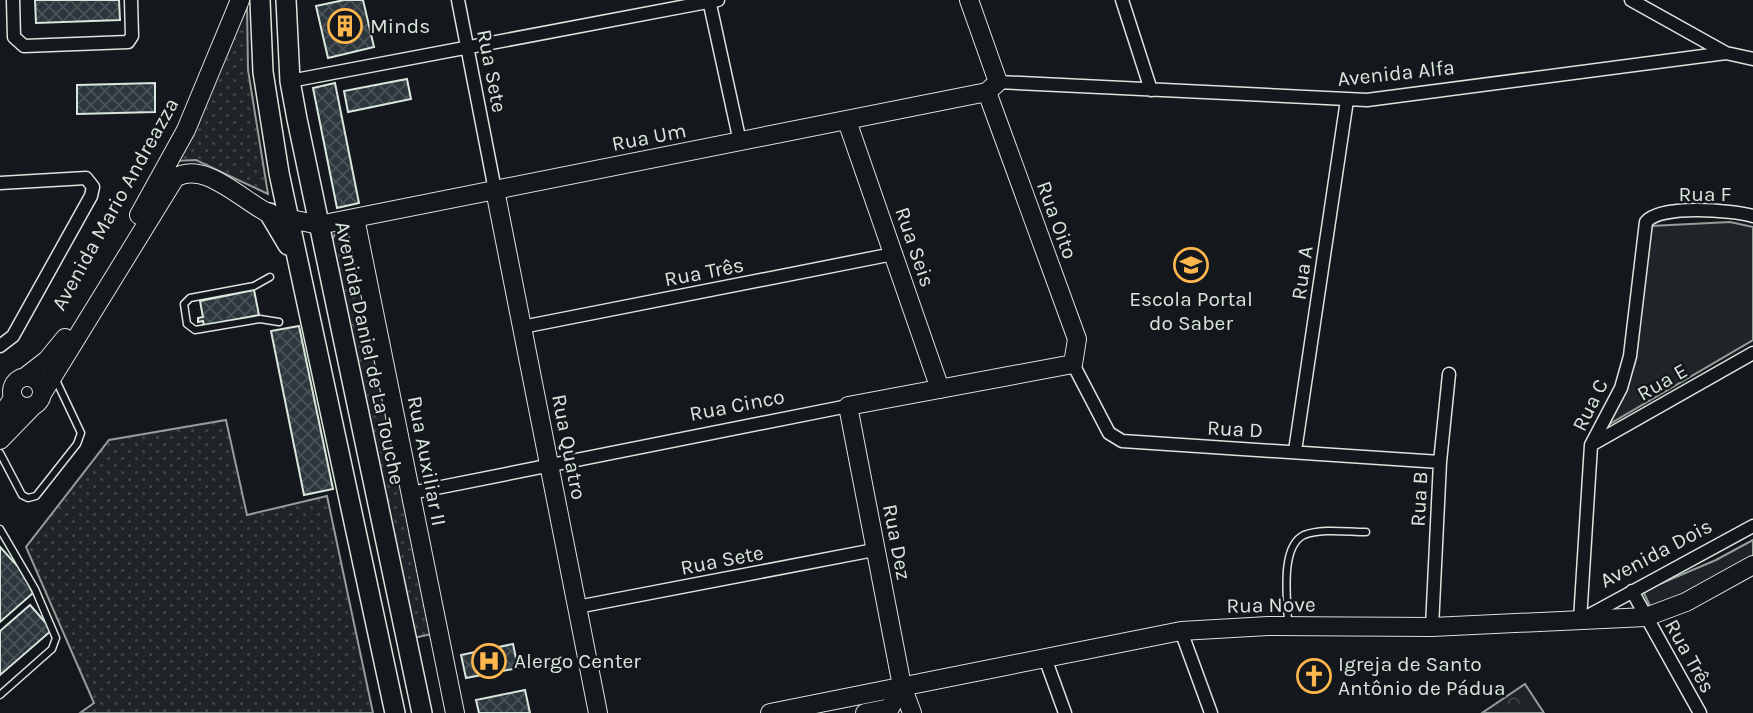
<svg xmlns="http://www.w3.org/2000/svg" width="1753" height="713" font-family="Karla,sans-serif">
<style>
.grass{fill:url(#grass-dots);stroke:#939e99;stroke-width:2}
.forest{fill:url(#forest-crowns);stroke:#939e99;stroke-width:2}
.park{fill:#202428;stroke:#939e99;stroke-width:2}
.building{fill:url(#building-cross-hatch);stroke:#d8e6dc;stroke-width:2}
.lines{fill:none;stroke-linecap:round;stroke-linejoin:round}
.lane-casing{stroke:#d8e6dc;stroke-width:9}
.street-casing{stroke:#d8e6dc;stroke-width:15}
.secondary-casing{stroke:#d8e6dc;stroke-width:20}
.primary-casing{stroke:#d8e6dc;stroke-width:22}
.lane{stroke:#14181c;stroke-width:6}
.street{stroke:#14181c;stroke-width:12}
.secondary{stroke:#14181c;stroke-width:18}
.primary{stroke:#14181c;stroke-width:19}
.labels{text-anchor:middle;stroke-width:5;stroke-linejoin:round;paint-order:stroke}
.poi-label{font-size:21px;fill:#d8e6dc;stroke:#14181c;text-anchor:start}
.street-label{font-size:21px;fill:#d8e6dc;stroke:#14181c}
</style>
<defs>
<pattern id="grass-dots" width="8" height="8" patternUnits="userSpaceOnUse" patternTransform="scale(1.75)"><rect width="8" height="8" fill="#202428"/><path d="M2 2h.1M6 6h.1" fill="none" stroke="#404447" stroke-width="1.8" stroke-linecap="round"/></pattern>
<pattern id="forest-crowns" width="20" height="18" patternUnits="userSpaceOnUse" patternTransform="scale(1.75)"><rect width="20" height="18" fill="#202428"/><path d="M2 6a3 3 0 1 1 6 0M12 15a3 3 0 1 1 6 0" fill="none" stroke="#404447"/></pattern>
<pattern id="building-cross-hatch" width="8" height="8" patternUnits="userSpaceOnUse" patternTransform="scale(1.75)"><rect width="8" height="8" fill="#2c363c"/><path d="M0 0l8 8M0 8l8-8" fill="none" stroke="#4a5358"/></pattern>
</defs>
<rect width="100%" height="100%" fill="#14181c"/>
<path class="grass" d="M247 6 248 70 268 194 196 160 176 161 197 122Z
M350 228 432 634 413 638 331 241 337 231Z
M226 420 247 515 327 496 373 713H80L94 703 26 547 109 440Z"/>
<path class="forest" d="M1525 684 1544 713H1482Z"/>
<path class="park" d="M1730 222 1753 227V340L1606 426 1624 392 1635 363 1651 226Z
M1753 540V558L1686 596 1650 606 1643 591 1716 560Z"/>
<path class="building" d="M35 0H119L120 20 36 23Z
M344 0H363L374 47 328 58 316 6Z
M407 79 411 99 348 112 344 91Z
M155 83V112L77 114V85Z
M335 83 359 203 337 208 313 88Z
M254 290 259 315 204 326 203 321 198 322V318L203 317 200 301Z
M299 326 333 489 304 495 271 331Z
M0 547 24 573 33 593 0 622Z
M30 605 52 630 0 675V631Z
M513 644 518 668 466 678 461 655Z
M525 690 530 713H479L476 700Z"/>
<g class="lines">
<g class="lane-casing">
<path id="lane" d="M270 277 254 286 190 298 184 304 187 324 195 330 260 319 279 322
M0 453 22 495 28 498 36 496 77 444 81 433 55 378
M0 529 35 589 56 638 52 649 0 695
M1288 625C1288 602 1279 547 1304 535 1322 528 1347 532 1366 532"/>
</g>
<g class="street-casing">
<path id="street" d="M13 0 14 37 24 46 128 42 132 36 131 0
M458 0 495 190
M709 0 740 142
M1122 0 1151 90
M1631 0 1726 53
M290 81 718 0
M998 82 1367 100 1726 53 1753 59
M0 183 86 178 93 187 91 196 13 336 0 346
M522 327 893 254
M1073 364 1109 433 1122 441 1440 462
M1591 445 1753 353
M1295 451 1347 100
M411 493 848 406
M1632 591 1700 713
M577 607 874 550
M1584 618 1753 526
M1580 620 1591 445 1621 388 1630 356 1646 222C1661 204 1731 210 1753 216
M1432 627 1440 462 1449 374
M1181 631 1211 713
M1045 658 1065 713"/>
</g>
<g class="secondary-casing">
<path id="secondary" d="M969 0 998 82 987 92
M847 121 940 389
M495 190 598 713
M139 215 186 130 240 0
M355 218 455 713
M25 377 47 360 65 338
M12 392a15 15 0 1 1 30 0a15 15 0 1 1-30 0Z
M42 394 175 178C203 160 241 199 266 212 282 219 303 221 319 225L987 92
M0 418 13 398
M0 440 33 406
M770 713 1181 631 1268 626 1432 627 1646 617 1686 602 1753 565
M865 713 890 708 902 686
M912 713 902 686 848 406 1073 364 1077 339 987 92"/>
</g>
<g class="primary-casing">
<path id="primary" d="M260 0 263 72 279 173 395 713
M286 0 290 81 297 119 422 713
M269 213 288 245"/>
</g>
<use href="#lane" class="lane"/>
<use href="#street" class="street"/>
<use href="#secondary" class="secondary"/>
<use href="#primary" class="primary"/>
</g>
<defs>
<g id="building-ring" transform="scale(1.75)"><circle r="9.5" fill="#14181c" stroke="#ffb74d" stroke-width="1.5"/><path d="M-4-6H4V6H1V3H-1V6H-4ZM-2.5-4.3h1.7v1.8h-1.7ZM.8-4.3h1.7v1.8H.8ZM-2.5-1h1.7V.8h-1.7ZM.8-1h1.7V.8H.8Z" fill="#ffb74d"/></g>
<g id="school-ring" transform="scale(1.75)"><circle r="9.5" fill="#14181c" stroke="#ffb74d" stroke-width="1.5"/><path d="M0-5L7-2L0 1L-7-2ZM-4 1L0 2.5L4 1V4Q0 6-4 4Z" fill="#ffb74d"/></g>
<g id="hospital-ring" transform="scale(1.75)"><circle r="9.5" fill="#14181c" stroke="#ffb74d" stroke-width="1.5"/><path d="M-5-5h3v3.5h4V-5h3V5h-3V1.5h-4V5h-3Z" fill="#ffb74d"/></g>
<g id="church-ring" transform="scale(1.75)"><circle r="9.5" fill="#14181c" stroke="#ffb74d" stroke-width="1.5"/><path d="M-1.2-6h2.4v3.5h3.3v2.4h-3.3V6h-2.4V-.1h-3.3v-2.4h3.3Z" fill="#ffb74d"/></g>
</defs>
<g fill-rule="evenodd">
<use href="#building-ring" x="345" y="26"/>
<use href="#school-ring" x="1191" y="265"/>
<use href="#hospital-ring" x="489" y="661"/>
<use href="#church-ring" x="1314" y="676"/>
</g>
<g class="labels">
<g class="poi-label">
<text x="370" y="33">Minds</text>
<text x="1191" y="306" text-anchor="middle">Escola Portal<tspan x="1191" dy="24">do Saber</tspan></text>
<text x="514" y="668">Alergo Center</text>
<text x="1338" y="671">Igreja de Santo<tspan x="1338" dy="24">Antônio de Pádua</tspan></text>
</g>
<g class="street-label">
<text transform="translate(492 71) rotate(79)" y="7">Rua Sete</text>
<text transform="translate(1396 73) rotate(-6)" y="7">Avenida Alfa</text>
<text transform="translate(649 137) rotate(-11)" y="7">Rua Um</text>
<text x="1705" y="201">Rua F</text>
<text transform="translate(115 204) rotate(-61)" y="7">Avenida Mario Andreazza</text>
<text transform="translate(1057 220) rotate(70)" y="7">Rua Oito</text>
<text transform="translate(915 247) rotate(71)" y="7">Rua Seis</text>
<text transform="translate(704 272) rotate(-11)" y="7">Rua Três</text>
<text transform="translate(1302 273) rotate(-82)" y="7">Rua A</text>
<text transform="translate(370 353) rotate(78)" y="7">Avenida Daniel de La Touche</text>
<text transform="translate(1662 382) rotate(-30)" y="7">Rua E</text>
<text transform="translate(737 405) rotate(-11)" y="7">Rua Cinco</text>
<text transform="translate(1590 405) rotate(-64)" y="7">Rua C</text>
<text transform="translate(1235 429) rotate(3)" y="7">Rua D</text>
<text transform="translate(569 447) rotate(79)" y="7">Rua Quatro</text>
<text transform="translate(427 461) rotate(79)" y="7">Rua Auxiliar II</text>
<text transform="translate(1419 499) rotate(-87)" y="7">Rua B</text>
<text transform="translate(897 542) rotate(79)" y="7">Rua Dez</text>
<text transform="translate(1656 553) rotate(-28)" y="7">Avenida Dois</text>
<text transform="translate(722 560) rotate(-11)" y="7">Rua Sete</text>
<text transform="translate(1271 605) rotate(-1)" y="7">Rua Nove</text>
<text transform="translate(1690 656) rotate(61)" y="7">Rua Três</text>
</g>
</g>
</svg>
